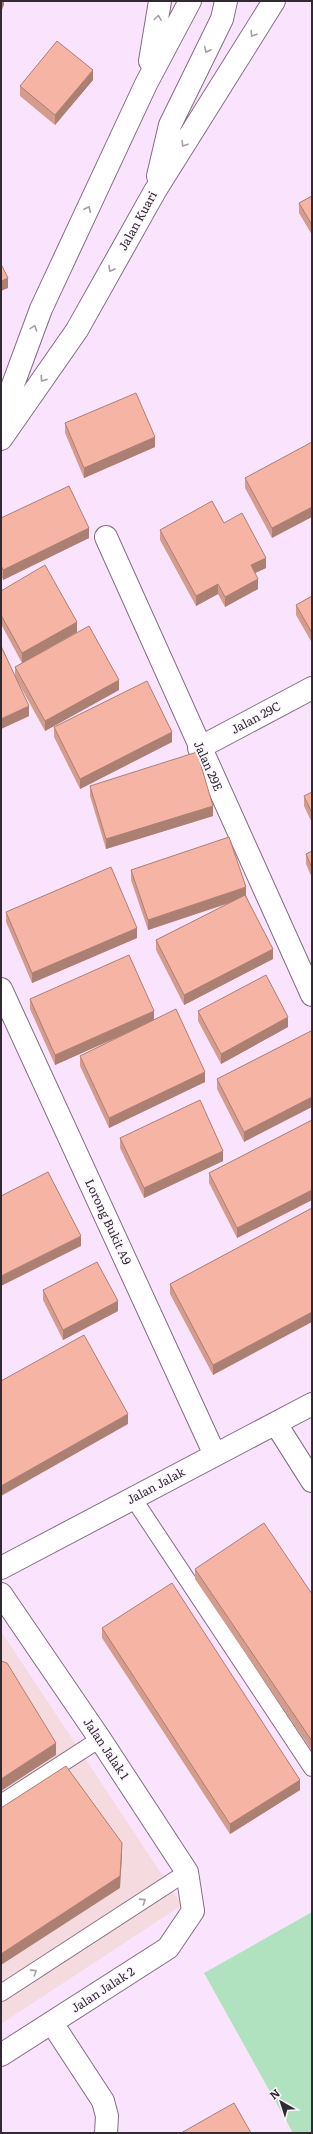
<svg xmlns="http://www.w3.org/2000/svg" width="313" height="2134" font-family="Literata,serif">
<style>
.commercial{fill:#f5dbe0}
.green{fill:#b1e2bf}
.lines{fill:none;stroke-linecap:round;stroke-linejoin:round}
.lane-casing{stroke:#816d83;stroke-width:18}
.street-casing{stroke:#816d83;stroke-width:24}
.secondary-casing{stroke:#816d83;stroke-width:24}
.lane{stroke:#fff;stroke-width:16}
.street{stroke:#fff;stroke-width:22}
.secondary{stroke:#fff;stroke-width:22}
.wall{fill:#d49c8d}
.shaded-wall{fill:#ac7f73}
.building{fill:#f6b5a4;stroke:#ac7f73}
.oneway{stroke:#a39fa3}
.labels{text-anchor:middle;stroke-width:4;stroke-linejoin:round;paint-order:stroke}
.street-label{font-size:12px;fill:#322a33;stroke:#fcf8fd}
</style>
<rect width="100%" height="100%" fill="#fae4fd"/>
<path class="commercial" d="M1 1631 182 1905 1 2024Z"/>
<path class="green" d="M312 1912V2133H293L204 1973Z"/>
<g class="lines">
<g class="lane-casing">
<path id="lane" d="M133 1498 312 1768
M1 1803 100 1739
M1 1993 187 1872"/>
</g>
<g class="street-casing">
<path id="street" d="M106 537 312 995
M199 748 312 688
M1 989 215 1455
M276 1424 312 1481
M1 1568 312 1404
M1 1594 100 1739 187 1872 193 1911 168 1948 1 2055
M52 2023 103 2101 107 2116 106 2133"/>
</g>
<g class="secondary-casing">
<path id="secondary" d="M150 61 160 1
M158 176 170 125 222 19 226 1
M1 417 41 309 146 84 190 1
M1 439 77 330 155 191 274 1"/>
</g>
<use href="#lane" class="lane"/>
<use href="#street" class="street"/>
<use href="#secondary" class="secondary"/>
</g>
<path class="wall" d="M93 80 55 125 20 96V86Z
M312 196V235L299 213V203Z
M65 423 155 447 84 478 65 433Z
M312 442 272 538 245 488V478Z
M1 518 89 538 3 580 1 575Z
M224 523 266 568 255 573 258 589 225 607 218 594 196 606 160 540V530Z
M1 591 77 632 45 650 119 690 45 731 18 682 29 716 1 729V646L15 676V667L22 663 2 626V632H1Z
M312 596V643L296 615V605Z
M54 727 172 742 80 789 54 737Z
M90 786 213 816 106 849 90 796Z
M312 792V823L304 806V796Z
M312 851V878L306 864V854Z
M131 870 246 895 273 959 184 1005 156 950V940L230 903 148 930 131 880Z
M6 912 137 938 32 983 6 922Z
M30 999 154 1020 205 1082 109 1128 80 1066V1056L126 1033 55 1065 30 1009Z
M198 1011 288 1027 221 1064 198 1021Z
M311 1031 244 1142 217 1089V1079Z
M312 1120V1200L237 1238 209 1183V1173Z
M120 1138 223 1161 144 1198 120 1148Z
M312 1208 213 1375 170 1294V1284Z
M43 1290 118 1311 63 1340 43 1300Z
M195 1569 312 1594V1751L195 1579Z
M102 1628 300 1790 230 1834 102 1638Z"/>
<path class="shaded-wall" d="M1 1H4V5L1 12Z
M93 70V80L55 125V115Z
M8 278V288L1 291V281Z
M155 437V447L84 478V468Z
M312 507V517L272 538V528Z
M89 528V538L3 580V570Z
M266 558V568L251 575V565Z
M258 579V589L225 607V597Z
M218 584V594L196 606V596Z
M1 622H2V632H1Z
M77 622V632L22 663V653Z
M119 680V690L45 731V721Z
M29 706V716L1 729V719Z
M172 732V742L80 789V779Z
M213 806V816L106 849V839Z
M246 887V897L148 930V920Z
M137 928V938L32 983V973Z
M273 949V959L184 1005V995Z
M154 1011V1021L55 1065V1055Z
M288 1017V1027L221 1064V1054Z
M205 1072V1082L109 1128V1118Z
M2 1082V1092L1 1093V1083Z
M312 1097V1107L244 1142V1132Z
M223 1151V1161L144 1198V1188Z
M312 1190V1200L237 1238V1228Z
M81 1236V1246L1 1286V1276Z
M118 1301V1311L63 1340V1330Z
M312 1312V1322L213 1375V1365Z
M128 1414V1424L1 1496V1486Z
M56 1743V1755L1 1791V1779Z
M300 1780V1790L230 1834V1824Z
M122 1843V1855L120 1888 1 1965V1954Z"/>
<path class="building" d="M57 41 93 70 55 115 20 86Z
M312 196V225L299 203Z
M1 264 8 278 1 281Z
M136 393 155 437 84 468 65 423Z
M312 442V507L272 528 245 478Z
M69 486 89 528 3 570 1 565V518Z
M212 501 224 523 242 513 266 558 251 565 258 579 225 597 218 584 196 596 160 530Z
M45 565 77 622 22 653 1 615V591Z
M312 596V633L296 605Z
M89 626 119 680 45 721 15 667Z
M1 646 29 706 1 719Z
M147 681 172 732 80 779 54 727Z
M197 752 213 806 106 839 90 786Z
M312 792V813L304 796Z
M229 837 246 887 148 920 131 870Z
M312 851V868L306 854Z
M111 867 137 928 32 973 6 912Z
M245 895 273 949 184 995 156 940Z
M129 955 154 1011 55 1055 30 999Z
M266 975 288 1017 221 1054 198 1011Z
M176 1009 205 1072 109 1118 80 1056Z
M311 1031 312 1032V1097L244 1132 217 1079Z
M200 1100 223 1151 144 1188 120 1138Z
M312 1120V1190L237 1228 209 1173Z
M48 1172 81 1236 1 1276V1196Z
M312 1208V1312L213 1365 170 1284Z
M97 1262 118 1301 63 1330 43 1290Z
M84 1335 128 1414 1 1486V1381Z
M264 1523 312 1594V1741L195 1569Z
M172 1583 300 1780 230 1824 102 1628Z
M1 1661 7 1663 56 1743 1 1779Z
M66 1766 122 1843 120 1876 1 1954V1808Z
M234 2103 251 2133H181Z"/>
<defs><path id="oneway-chevron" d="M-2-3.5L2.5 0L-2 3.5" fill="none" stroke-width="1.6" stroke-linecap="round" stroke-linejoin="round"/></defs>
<g class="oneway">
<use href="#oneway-chevron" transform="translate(158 18) rotate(-83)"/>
<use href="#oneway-chevron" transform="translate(253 34) rotate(122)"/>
<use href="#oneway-chevron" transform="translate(207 50) rotate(116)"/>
<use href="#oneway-chevron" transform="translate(184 144) rotate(122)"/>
<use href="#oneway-chevron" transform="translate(88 209) rotate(-65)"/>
<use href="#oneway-chevron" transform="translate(111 269) rotate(119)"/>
<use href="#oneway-chevron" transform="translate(34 328) rotate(-70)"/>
<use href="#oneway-chevron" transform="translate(43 379) rotate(125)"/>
<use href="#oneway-chevron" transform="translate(143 1901) rotate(-33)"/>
<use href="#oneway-chevron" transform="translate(34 1972) rotate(-33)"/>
</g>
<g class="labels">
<g class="street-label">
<text transform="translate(138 221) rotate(-61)" y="4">Jalan Kuari</text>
<text transform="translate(256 718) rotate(-28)" y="4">Jalan 29C</text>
<text transform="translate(208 766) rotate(66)" y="4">Jalan 29E</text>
<text transform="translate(108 1222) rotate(65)" y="4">Lorong Bukit A9</text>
<text transform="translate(156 1486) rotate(-28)" y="4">Jalan Jalak</text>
<text transform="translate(106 1749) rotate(56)" y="4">Jalan Jalak 1</text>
<text transform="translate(103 1990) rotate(-33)" y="4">Jalan Jalak 2</text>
</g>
</g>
<rect width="313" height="2134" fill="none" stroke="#322a33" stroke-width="4"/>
<g transform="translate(281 2102) rotate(321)" stroke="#fcf8fd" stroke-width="3" paint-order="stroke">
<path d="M0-3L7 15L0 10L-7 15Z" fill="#322a33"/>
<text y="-6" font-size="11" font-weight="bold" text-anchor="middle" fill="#322a33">N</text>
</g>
</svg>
